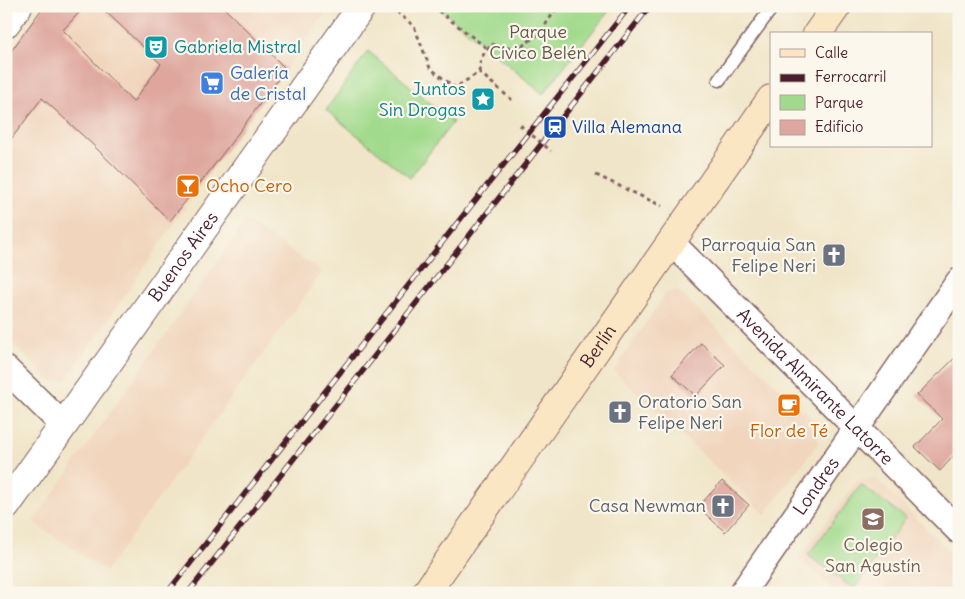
<svg xmlns="http://www.w3.org/2000/svg" width="965" height="599" font-family="Delius,sans-serif">
<style>
.built{fill:#f1d5bd}
.green{fill:#a1da8c;stroke:#767c5c}
.building{fill:#dea69d}
.lines{fill:none;stroke-linecap:round;stroke-linejoin:round}
.service-casing{stroke:#846462;stroke-width:15}
.minor-casing{stroke:#846462;stroke-width:28}
.tertiary-casing{stroke:#846462;stroke-width:30}
.secondary-casing{stroke:#846462;stroke-width:30}
.path{stroke:#846462;stroke-width:3;stroke-dasharray:4 4;stroke-linecap:butt}
.service{stroke:#fff;stroke-width:12}
.minor{stroke:#fff;stroke-width:25}
.tertiary{stroke:#fff;stroke-width:28}
.secondary{stroke:#fbe6c4;stroke-width:28}
.rail-casing{stroke:#4a1f2b;stroke-width:5.5}
.rail{stroke:#fbf7ec;stroke-width:4;stroke-dasharray:11;stroke-linecap:butt}
.labels{text-anchor:middle;stroke-width:4.5;stroke-linejoin:round;paint-order:stroke}
.park-label{font-size:18px;fill:#645748;stroke:#fbf7ec}
.culture-label{font-size:18px;fill:#0d838f;stroke:#fbf7ec;text-anchor:start}
.shop-label{font-size:18px;fill:#366cbe;stroke:#fbf7ec;text-anchor:start}
.transit-label{font-size:18px;fill:#164399;stroke:#fbf7ec;text-anchor:start}
.food-label{font-size:18px;fill:#c56008;stroke:#fbf7ec;text-anchor:start}
.worship-label{font-size:18px;fill:#5b616d;stroke:#fbf7ec;text-anchor:end}
.street-label{font-size:18px;fill:#4a1f2b;stroke:#fbf7ec}
.education-label{font-size:18px;fill:#785e54;stroke:#fbf7ec}
</style>
<rect width="100%" height="100%" fill="#fbf7ec"/>
<filter id="ink" filterUnits="userSpaceOnUse"><feTurbulence type="fractalNoise" baseFrequency=".02" numOctaves="2"/><feDisplacementMap in="SourceGraphic" scale="10" xChannelSelector="R" yChannelSelector="G"/><feConvolveMatrix kernelMatrix="1 2 1 2 8 2 1 2 1" color-interpolation-filters="sRGB"/></filter>
<filter id="wash" filterUnits="userSpaceOnUse"><feTurbulence type="fractalNoise" baseFrequency=".0096" numOctaves="4" result="noise"/><feDisplacementMap in="SourceGraphic" scale="20" xChannelSelector="R" yChannelSelector="G"/><feGaussianBlur stdDeviation="1.12" result="paint"/><feColorMatrix in="noise" values="0 0 0 0 0 0 0 0 0 0 0 0 0 0 0 0 0 1.4 0 .05"/><feComposite in="paint" operator="in"/></filter>
<g filter="url(#wash)">
<rect width="100%" height="100%" fill="#f0e5c8"/>
<path class="built" d="M44 6H330L286 69 212 169 66 380 50 381 6 337V58Z
M246 221 322 272 106 571 33 522Z
M678 291 814 421 818 443 765 514 614 371 666 293Z
M876 479 959 561V593H838L799 558 858 480Z"/>
<path class="green" d="M437 6H613L543 94Z
M368 51 453 122 410 178 326 110Z
M861 485 906 518 854 589 808 555Z"/>
<g id="blocks">
<path class="building" d="M44 6H85L63 30 133 102 161 64 100 6H222L286 69 212 168 170 221 92 144 42 98 6 146V58Z
M701 343 725 365 696 396 672 375Z
M959 354V450L940 471 915 447 942 419 917 395Z
M722 481 749 505 725 532 698 507Z"/>
</g>
</g>
<g filter="url(#ink)">
<use href="#blocks" fill-opacity="0" stroke="#846462" stroke-width="1"/>
<g class="lines">
<g class="service-casing">
<path id="service" d="M719 80 773 6"/>
</g>
<g class="minor-casing">
<g id="minor">
<path id="s1" d="M671 242 959 531"/>
<path d="M6 369 63 425"/>
<path id="s2" d="M742 593 959 281"/>
</g>
</g>
<g class="tertiary-casing">
<g id="tertiary">
<path d="M6 23 18 6"/>
<path id="s3" d="M6 506 362 6"/>
</g>
</g>
<g class="secondary-casing">
<g id="secondary">
<path d="M817 34 837 6"/>
<path id="s4" d="M426 593 771 99"/>
</g>
</g>
<path class="path" d="M432 6 488 49
M390 7 414 26 430 68 455 88 479 72 512 100
M479 72 481 58 491 44 517 50 540 33 558 6
M520 125 551 151
M596 175 662 206"/>
<use href="#service" class="service"/>
<use href="#minor" class="minor"/>
<use href="#tertiary" class="tertiary"/>
<use href="#secondary" class="secondary"/>
<g class="rail-casing">
<path id="rail" d="M167 593 462 217 630 6
M188 593 650 6"/>
</g>
<use href="#rail" class="rail"/>
</g>
</g>
<defs>
<g id="theatre-square" transform="scale(1.25)"><rect x="-9" y="-9" width="18" height="18" rx="4" fill="#0f9aa8" stroke="#fbf7ec"/><path d="M-5-5.5Q0-4 5-5.5V0Q5 5 0 6Q-5 5-5 0ZM-3.3-2.5H-1v1.5H-3.3ZM1-2.5H3.3v1.5H1ZM-2.8 1Q0 5.5 2.8 1Z" fill="#fff"/></g>
<g id="supermarket-square" transform="scale(1.25)"><rect x="-9" y="-9" width="18" height="18" rx="4" fill="#3f7fe0" stroke="#fbf7ec"/><path d="M-6-5.5h2.5l.6 2H6L4.5 2H-2.5L-4.4-4H-6ZM-1.5 3.2a1.3 1.3 0 1 0 .1 0ZM3 3.2a1.3 1.3 0 1 0 .1 0Z" fill="#fff"/></g>
<g id="sight-square" transform="scale(1.25)"><rect x="-9" y="-9" width="18" height="18" rx="4" fill="#0f9aa8" stroke="#fbf7ec"/><path d="M0-6L1.8-2.2L6-1.7L2.9 1.2L3.7 5.4L0 3.3L-3.7 5.4L-2.9 1.2L-6-1.7L-1.8-2.2Z" fill="#fff"/></g>
<g id="station-square" transform="scale(1.25)"><rect x="-9" y="-9" width="18" height="18" rx="4" fill="#1a4fb4" stroke="#fbf7ec"/><path d="M-3-6H3Q5-6 5-4V2Q5 4 3 4L4.5 6H3L1.5 4h-3L-3 6H-4.5L-3 4Q-5 4-5 2V-4Q-5-6-3-6ZM-3.5-4v3h7v-3ZM-3.5 1v1.5H-2V1ZM2 1v1.5H3.5V1Z" fill="#fff"/></g>
<g id="bar-square" transform="scale(1.25)"><rect x="-9" y="-9" width="18" height="18" rx="4" fill="#e8710a" stroke="#fbf7ec"/><path d="M-6-5H6L.8 .8V4.5H3.5V6h-7V4.5H-.8V.8Z" fill="#fff"/></g>
<g id="church-square" transform="scale(1.25)"><rect x="-9" y="-9" width="18" height="18" rx="4" fill="#6b7280" stroke="#fbf7ec"/><path d="M-1.2-6h2.4v3.5h3.3v2.4h-3.3V6h-2.4V-.1h-3.3v-2.4h3.3Z" fill="#fff"/></g>
<g id="cafe-square" transform="scale(1.25)"><rect x="-9" y="-9" width="18" height="18" rx="4" fill="#e8710a" stroke="#fbf7ec"/><path d="M-5.5-4.5H6V0H3Q3 3.5 0 3.5H-2.5Q-5.5 3.5-5.5 0ZM3-3.2v2h1.7v-2ZM-6 4.5H4V6H-6Z" fill="#fff"/></g>
<g id="school-square" transform="scale(1.25)"><rect x="-9" y="-9" width="18" height="18" rx="4" fill="#8d6e63" stroke="#fbf7ec"/><path d="M0-5L7-2L0 1L-7-2ZM-4 1L0 2.5L4 1V4Q0 6-4 4Z" fill="#fff"/></g>
</defs>
<g fill-rule="evenodd">
<use href="#theatre-square" x="156" y="47"/>
<use href="#supermarket-square" x="212" y="83"/>
<use href="#sight-square" x="483" y="99"/>
<use href="#station-square" x="555" y="127"/>
<use href="#bar-square" x="188" y="186"/>
<use href="#church-square" x="834" y="255"/>
<use href="#cafe-square" x="789" y="405"/>
<use href="#church-square" x="620" y="412"/>
<use href="#church-square" x="723" y="506"/>
<use href="#school-square" x="873" y="519"/>
</g>
<g class="labels">
<g class="park-label">
<text x="538" y="38">Parque<tspan x="538" dy="21">Cívico Belén</tspan></text>
</g>
<g class="culture-label">
<text x="174" y="53">Gabriela Mistral</text>
<text x="466" y="95" text-anchor="end">Juntos<tspan x="466" dy="21">Sin Drogas</tspan></text>
</g>
<g class="shop-label">
<text x="230" y="79">Galería<tspan x="230" dy="21">de Cristal</tspan></text>
</g>
<g class="transit-label">
<text x="572" y="133">Villa Alemana</text>
</g>
<g class="food-label">
<text x="206" y="192">Ocho Cero</text>
<text x="789" y="437" text-anchor="middle">Flor de Té</text>
</g>
<g class="worship-label">
<text x="816" y="251">Parroquia San<tspan x="816" dy="21">Felipe Neri</tspan></text>
<text x="638" y="408" text-anchor="start">Oratorio San<tspan x="638" dy="21">Felipe Neri</tspan></text>
<text x="706" y="512">Casa Newman</text>
</g>
<g class="street-label">
<text dy="6" stroke="none"><textPath href="#s3" startOffset="306">Buenos Aires</textPath></text>
<text dy="6" stroke="none"><textPath href="#s4" startOffset="301">Berlín</textPath></text>
<text dy="6" stroke="none"><textPath href="#s1" startOffset="204">Avenida Almirante Latorre</textPath></text>
<text dy="6" stroke="none"><textPath href="#s2" startOffset="130">Londres</textPath></text>
</g>
<g class="education-label">
<text x="873" y="551">Colegio<tspan x="873" dy="21">San Agustín</tspan></text>
</g>
</g>
<rect width="965" height="599" fill="none" stroke="#fbf7ec" stroke-width="25"/>
<rect x="770" y="32" width="162" height="115" fill="#fbf7ec" stroke="#b4a19f"/>
<rect x="780" y="49" width="25" height="8" fill="#fbe6c4" stroke="#b4a19f"/>
<text x="815" y="58" font-size="15" fill="#4a1f2b">Calle</text>
<rect x="780" y="74" width="25" height="8" fill="#4a1f2b" stroke="#b4a19f"/>
<text x="815" y="82" font-size="15" fill="#4a1f2b">Ferrocarril</text>
<rect x="780" y="95" width="25" height="15" fill="#a1da8c" stroke="#b4a19f"/>
<text x="815" y="108" font-size="15" fill="#4a1f2b">Parque</text>
<rect x="780" y="120" width="25" height="15" fill="#dea69d" stroke="#b4a19f"/>
<text x="815" y="132" font-size="15" fill="#4a1f2b">Edificio</text>
</svg>
